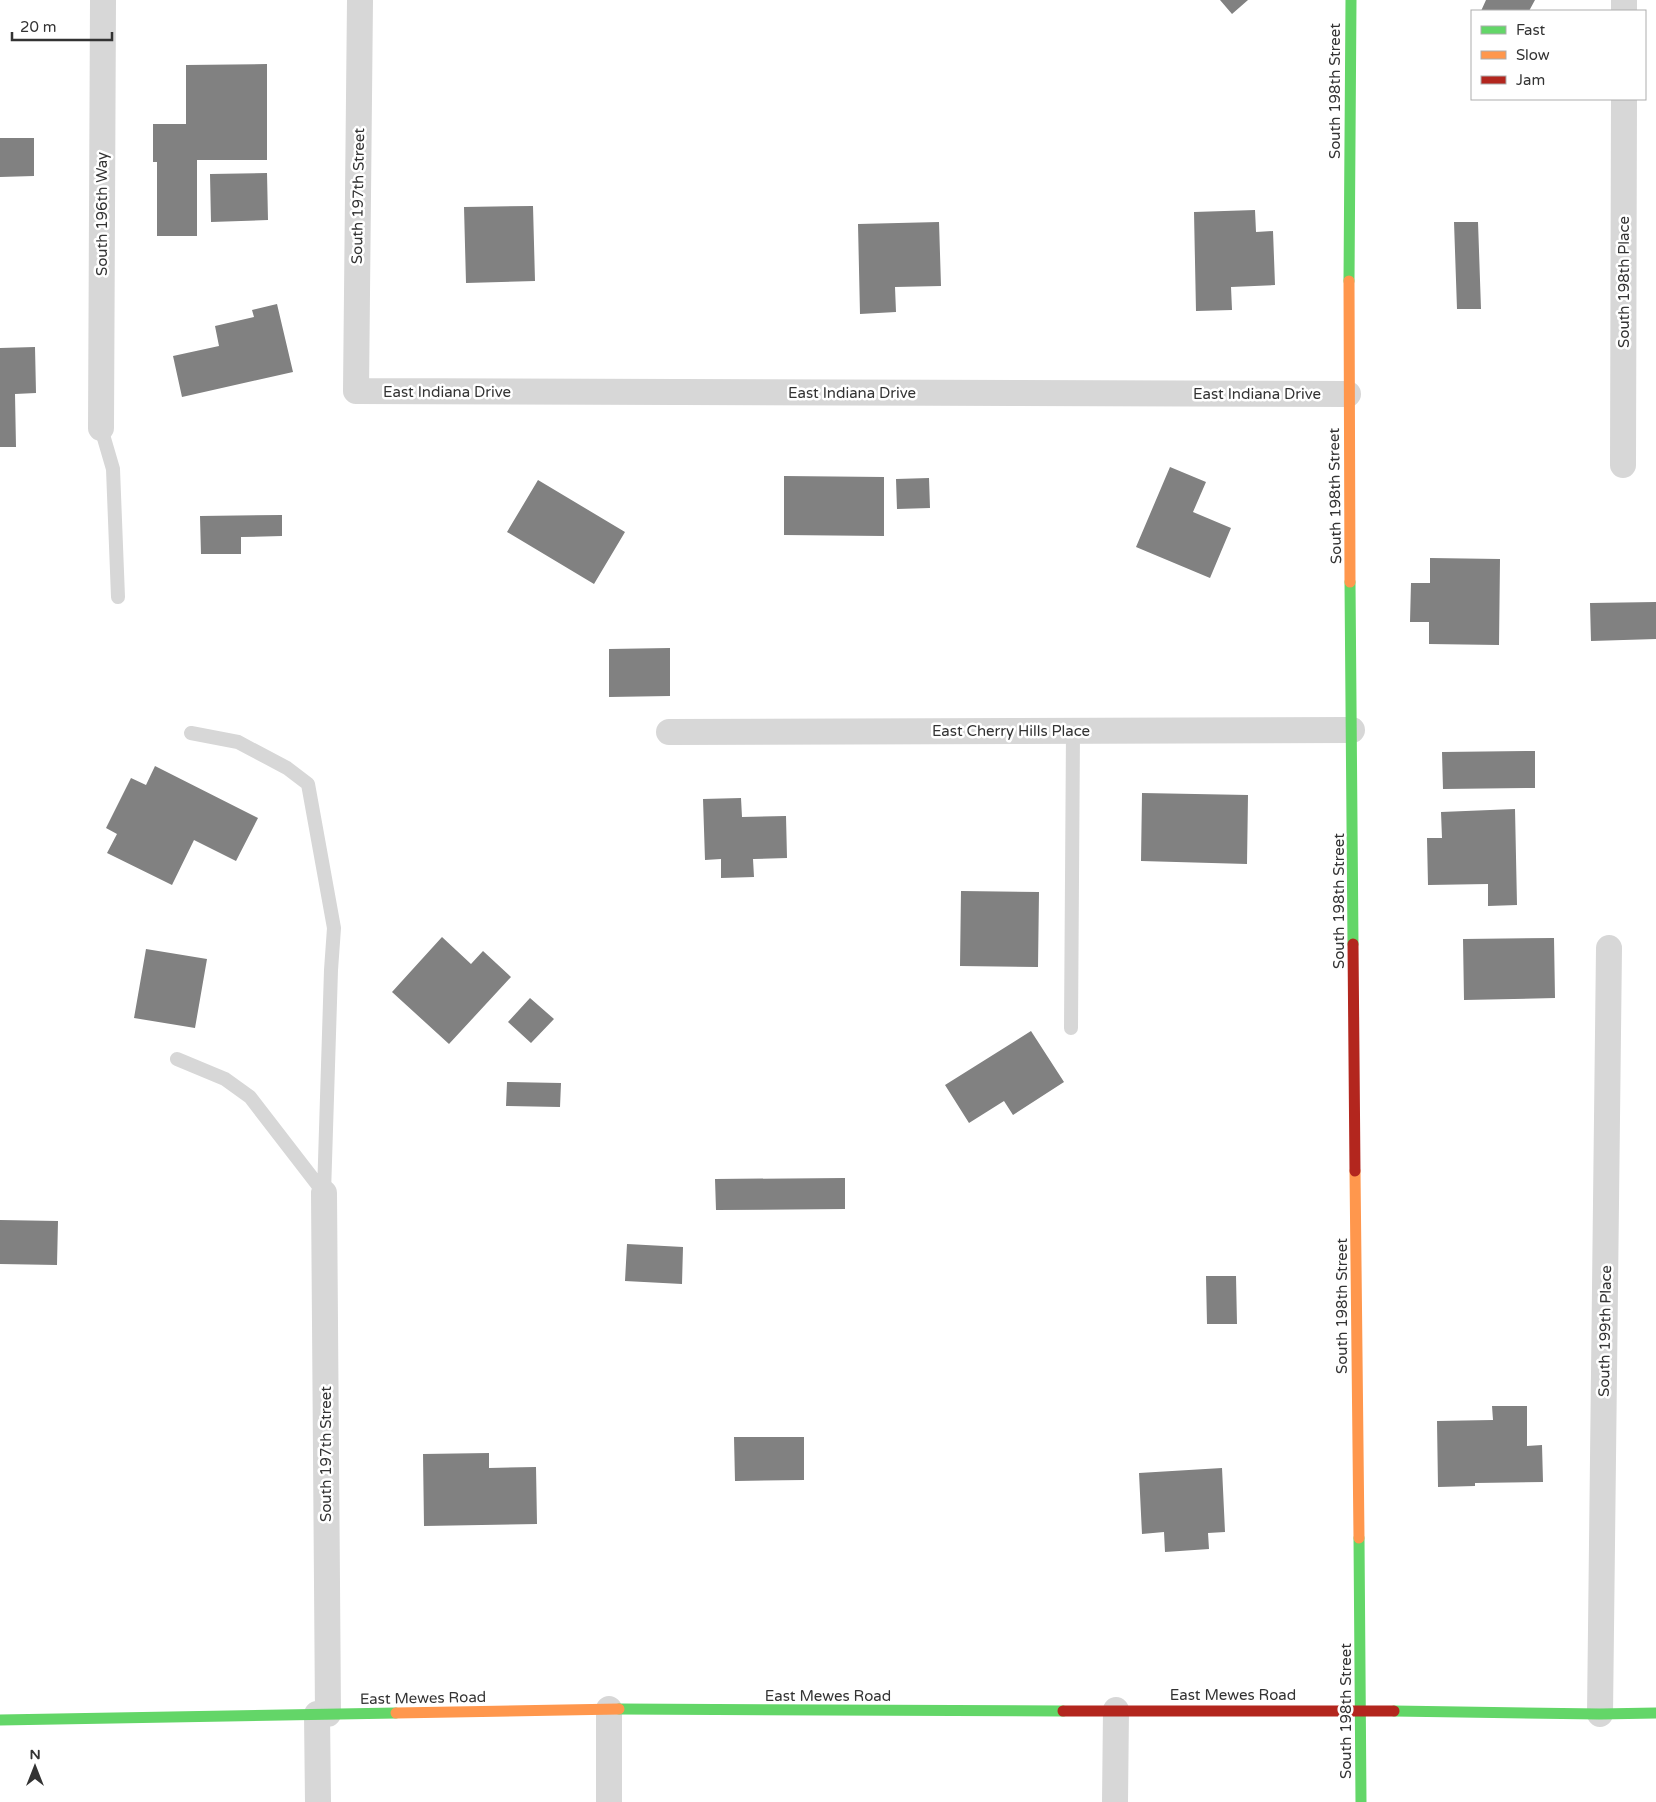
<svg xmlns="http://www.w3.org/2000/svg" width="1656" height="1802" font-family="'Varela Round',sans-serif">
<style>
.building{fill:#818181}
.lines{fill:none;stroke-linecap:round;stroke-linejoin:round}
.lane{stroke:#d7d7d7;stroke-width:14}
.street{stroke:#d7d7d7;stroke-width:26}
.fast{stroke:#63d668;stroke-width:11}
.slow{stroke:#ff974d;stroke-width:11}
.jam{stroke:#b3261e;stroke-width:11}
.labels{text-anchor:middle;stroke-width:5;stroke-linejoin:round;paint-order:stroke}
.street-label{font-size:15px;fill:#333;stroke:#fff}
</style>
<rect width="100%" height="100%" fill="#fff"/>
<path class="building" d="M1220 0H1248L1232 14Z
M1486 0H1535L1529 11H1481Z
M267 64V160H197V236H157V162H153V124H186V65Z
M0 138H34V176L0 177Z
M267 173 268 220 211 222 210 174Z
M533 206 535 281 466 283 464 207Z
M1255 210 1256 232 1273 231 1275 285 1231 287 1232 310 1196 311 1194 212Z
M939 222 941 286 895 287 896 312 860 314 858 224Z
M1454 222H1478L1481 309H1457Z
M277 304 293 372 182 397 173 356 219 346 215 326 254 317 252 310Z
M35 347 36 393 15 394 16 447H0V348Z
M1170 467 1206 482 1193 512 1231 528 1210 578 1136 547Z
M784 476 884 477V536L784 535Z
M929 478 930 508 897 509 896 479Z
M538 480 625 532 594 584 507 532Z
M282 515V536L241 537V554H201L200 516Z
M1430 558 1500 559 1499 645 1429 644V622H1410L1411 583H1430Z
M1656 602V639L1591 641 1590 603Z
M670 648V696L609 697V649Z
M1535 751V788L1443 789 1442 752Z
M155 766 258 818 236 861 194 840 172 885 107 853 117 834 106 828 131 778 146 785Z
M1142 793 1248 795 1247 864 1141 861Z
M741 798 742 817 786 816 787 858 753 859 754 877 721 878V859L705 860 703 799Z
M1515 809 1517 905 1488 906V884L1428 885 1427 838H1442L1441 812Z
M961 891 1039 892 1038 967 960 966Z
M442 937 471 964 483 951 511 977 449 1044 392 992Z
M1554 938 1555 998 1464 1000 1463 939Z
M146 949 207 959 195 1028 134 1018Z
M530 998 554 1019 531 1043 508 1022Z
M1031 1031 1064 1082 1013 1115 1004 1101 969 1123 945 1085Z
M507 1082 561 1083 560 1107 506 1106Z
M845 1178V1209L716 1210 715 1179Z
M0 1220 58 1221 57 1265 0 1264Z
M627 1244 683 1247 682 1284 625 1281Z
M1206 1276H1236L1237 1324H1207Z
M1492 1406H1527V1446L1542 1445 1543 1482 1475 1483V1486L1438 1487 1437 1421 1493 1420Z
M734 1437H804V1480L735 1481Z
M489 1453V1468L536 1467 537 1524 424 1526 423 1454Z
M1222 1468 1225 1532 1208 1533 1209 1549 1165 1552 1164 1532 1142 1534 1139 1473Z"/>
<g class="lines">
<path class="lane" d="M101 428 113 469 118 597
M191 733 238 742 287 768 308 784 334 928 331 970 324 1193
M1071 1028 1073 731
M177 1059 225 1079 250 1097 324 1193"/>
<path class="street" d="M360 0 356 391 1348 394
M1624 11V0
M101 428 103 0
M1623 465 1624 99
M669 732 1352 730
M324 1193 328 1714
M317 1714 318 1802
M1600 1714 1609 948
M609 1802V1709
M1115 1802 1116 1710"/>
<path class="fast" d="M1349 281 1351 0
M1350 582 1353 944
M1359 1538 1361 1802
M619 1709 1063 1711
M1394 1711 1600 1714 1656 1713
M0 1720 396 1713"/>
<path class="slow" d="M1349 281 1350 582
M1355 1171 1359 1538
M396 1713 619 1709"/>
<path class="jam" d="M1353 944 1355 1171
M1063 1711H1394"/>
</g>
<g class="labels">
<g class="street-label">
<text transform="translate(1335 91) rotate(-90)" y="5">South 198th Street</text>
<text transform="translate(358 196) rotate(-89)" y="5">South 197th Street</text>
<text transform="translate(102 214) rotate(-90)" y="5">South 196th Way</text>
<text transform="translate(1624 282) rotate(-90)" y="5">South 198th Place</text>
<text x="447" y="397">East Indiana Drive</text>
<text x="852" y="398">East Indiana Drive</text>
<text x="1257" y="399">East Indiana Drive</text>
<text transform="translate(1335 496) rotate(-91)" y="5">South 198th Street</text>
<text x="1011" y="736">East Cherry Hills Place</text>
<text transform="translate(1339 901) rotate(-90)" y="5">South 198th Street</text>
<text transform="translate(1342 1306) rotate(-90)" y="5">South 198th Street</text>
<text transform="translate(1605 1331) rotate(-89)" y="5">South 199th Place</text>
<text transform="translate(326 1454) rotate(-90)" y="5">South 197th Street</text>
<text x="1233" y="1700">East Mewes Road</text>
<text x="828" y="1701">East Mewes Road</text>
<text transform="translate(423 1698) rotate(-1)" y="5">East Mewes Road</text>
<text transform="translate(1346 1711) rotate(-90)" y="5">South 198th Street</text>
</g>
</g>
<rect x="1471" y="10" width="175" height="90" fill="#ffffff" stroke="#adadad"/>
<rect x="1481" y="26" width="25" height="8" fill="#63d668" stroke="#adadad"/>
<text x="1516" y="35" font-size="15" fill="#333333">Fast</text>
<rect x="1481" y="51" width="25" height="8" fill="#ff974d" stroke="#adadad"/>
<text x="1516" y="60" font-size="15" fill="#333333">Slow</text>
<rect x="1481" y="76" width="25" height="8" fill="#b3261e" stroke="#adadad"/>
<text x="1516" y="85" font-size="15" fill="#333333">Jam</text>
<g transform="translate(35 1767)" stroke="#ffffff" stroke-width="4" paint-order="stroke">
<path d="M0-4L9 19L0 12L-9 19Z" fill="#333333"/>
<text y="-8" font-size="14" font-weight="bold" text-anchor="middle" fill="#333333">N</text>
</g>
<path d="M12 32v8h100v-8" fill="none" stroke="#333333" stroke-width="2.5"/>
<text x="20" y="32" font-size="15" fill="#333333" stroke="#ffffff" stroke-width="4" paint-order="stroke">20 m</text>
</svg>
